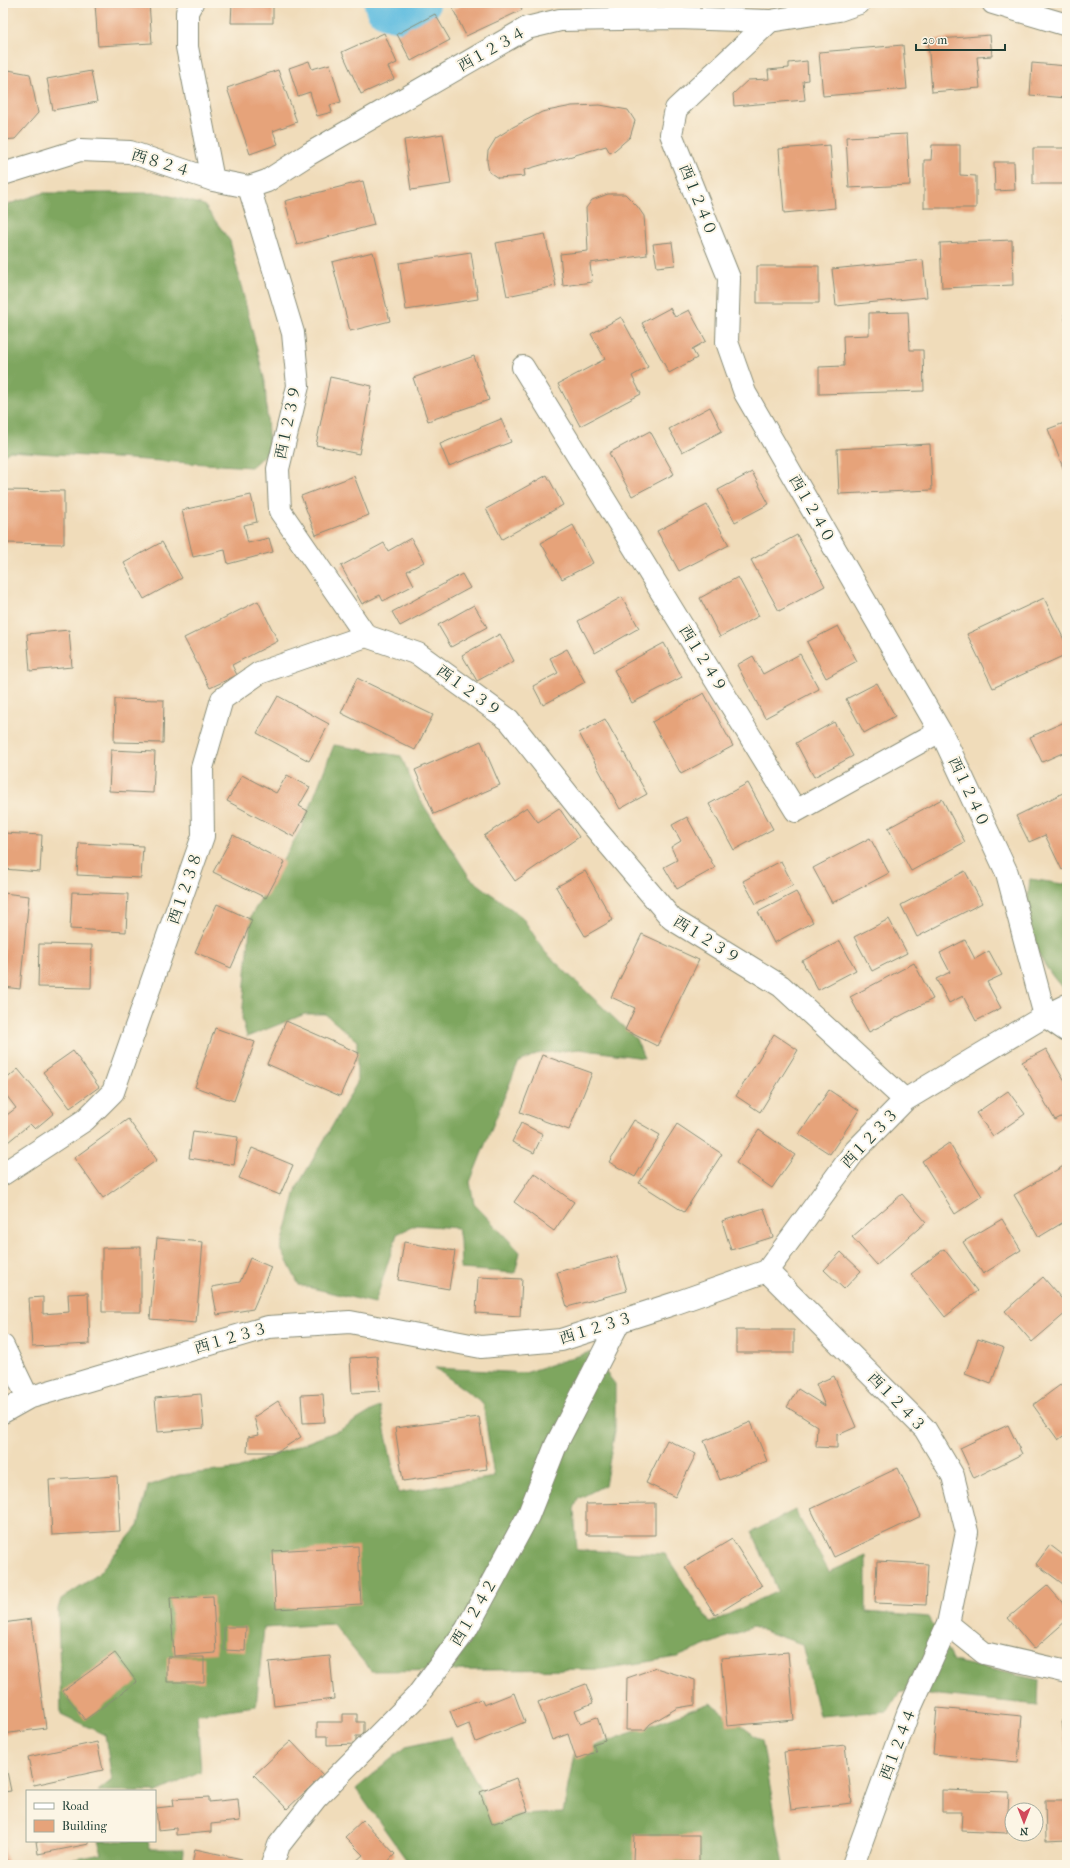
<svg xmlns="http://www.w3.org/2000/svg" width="1070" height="1868" font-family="'IM FELL French Canon','Noto Serif JP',serif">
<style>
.forest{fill:#7ea65e;stroke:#4e7249}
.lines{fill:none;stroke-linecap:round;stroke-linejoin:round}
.river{stroke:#62bee0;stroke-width:54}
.building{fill:#e6a37a}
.minor-casing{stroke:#888c77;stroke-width:24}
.minor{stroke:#fff;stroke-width:22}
.labels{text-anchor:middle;stroke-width:4;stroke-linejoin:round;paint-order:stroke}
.street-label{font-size:15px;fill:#1f3d34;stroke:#fcf5e5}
</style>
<rect width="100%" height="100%" fill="#fcf5e5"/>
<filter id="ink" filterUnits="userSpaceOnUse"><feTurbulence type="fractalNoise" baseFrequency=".025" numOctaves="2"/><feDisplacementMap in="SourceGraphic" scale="8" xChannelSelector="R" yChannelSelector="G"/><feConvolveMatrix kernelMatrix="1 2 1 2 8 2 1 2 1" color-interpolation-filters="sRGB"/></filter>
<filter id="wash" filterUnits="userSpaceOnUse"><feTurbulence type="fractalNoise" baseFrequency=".012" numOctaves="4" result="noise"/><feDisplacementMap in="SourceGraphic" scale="16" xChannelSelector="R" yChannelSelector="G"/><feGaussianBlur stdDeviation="0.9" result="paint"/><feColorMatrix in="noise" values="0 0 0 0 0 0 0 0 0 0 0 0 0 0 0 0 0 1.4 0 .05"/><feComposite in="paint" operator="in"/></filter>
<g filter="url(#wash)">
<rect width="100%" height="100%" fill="#f0dcba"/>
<path class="forest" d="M43 193H159L204 205 230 241 265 382 269 451 251 467 10 451 3 456V206Z
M334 745 401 756 419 798 470 878 522 917 545 952 636 1039 644 1058 579 1049 536 1054 518 1063 470 1182 474 1204 520 1252 515 1273 461 1269 460 1240 458 1228 416 1225 397 1234 375 1303 299 1285 281 1249 297 1187 357 1083V1041L325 1014H305L247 1037 242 1018 251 916 303 825Z
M1030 879 1063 884 1067 882V993C1046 971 1027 941 1027 909 1027 899 1029 889 1030 879Z
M590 1352 615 1384V1431L605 1485 578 1499 574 1509 577 1550 665 1554 710 1623 778 1591 752 1532 795 1510 829 1572 866 1556V1612L929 1617 953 1661 1039 1680 1038 1705 900 1691 888 1711 819 1716 802 1644 752 1627 677 1657 602 1669 371 1671 333 1624 264 1628 256 1706 197 1714 201 1772 155 1793V1791H98L112 1780 105 1735 61 1714 58 1609 61 1599 97 1575 138 1526 148 1486 179 1475 237 1469 340 1430 380 1406 398 1493 494 1477 483 1403 435 1368 525 1373Z
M710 1703 762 1741 784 1865H410L356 1789 405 1747 451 1737 496 1816 563 1813 574 1754Z
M98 1841H148L150 1849H183L182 1865H45L102 1854Z"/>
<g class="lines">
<path class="river" d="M391 3 408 6 413 3"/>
</g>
<g id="blocks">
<path class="building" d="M95 3H149L152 43 98 46Z
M232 3H273V23H231Z
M466 3H519L522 10 466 36 453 9Z
M533 3H545L534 7Z
M435 14 450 40 411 61 397 34Z
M384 33 397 63 388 67 394 79 361 94 342 52Z
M990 35 992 56 977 57 980 88 932 92 928 40Z
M903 45 907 89 823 96 819 52Z
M309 61 312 69 330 64 341 102 330 105 332 112 317 116 310 92 298 96 289 68Z
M807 61 808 80 803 81 805 100 734 106 733 94 748 80 769 79 768 70 789 68V63Z
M1032 63 1067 66V98L1030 95Z
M3 69 30 74 38 113 15 139 3 140Z
M278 70 297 122 273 131 278 144 250 154 227 88Z
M91 71 97 102 53 110 47 79Z
M600 105 628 110 635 121 630 137 615 150 610 153 606 146 524 170 525 176 498 178 489 172 487 161 488 151 496 138 513 127 542 112 572 106Z
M443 134 451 184 411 190 404 140Z
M907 134 910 185 849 188 846 137Z
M830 145 835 208 784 213 779 149Z
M932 145H960V175L976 176V208H924V160H931Z
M1033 148H1066V184H1033Z
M994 162H1014L1015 190 995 191Z
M363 181 374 225 297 245 285 201Z
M608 194H625L637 206 644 216 647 255 590 263 592 282 563 286 560 254 588 251 586 208 592 200Z
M545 234 556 286 507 296 496 243Z
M1012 240 1013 285 942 288 940 243Z
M672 242 675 265 657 267 653 244Z
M373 252 390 321 350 331 332 262Z
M471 252 478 299 406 310 399 263Z
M923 260 927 297 836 306 832 269Z
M757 266H819V303H757Z
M670 308 675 317 689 310 706 341 692 349 697 358 669 373 642 323Z
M908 312 910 350H923L924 391 819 394V367L844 366 843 336 869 335V313Z
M1064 314H1067V324H1066Z
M621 317 648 367 632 376 641 394 580 426 558 384 605 359 591 334Z
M474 356 489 400 428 421 413 378Z
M330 377 372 386 359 454 316 445Z
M710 407 722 431 682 452 669 429Z
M501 419 511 442 449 466 440 444Z
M1067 422V478L1048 429Z
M650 431 674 474 632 496 609 453Z
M930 444 932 490 839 494 837 449Z
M752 472 769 504 735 522 718 490Z
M547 475 563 505 502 539 486 509Z
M354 476 369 515 316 535 301 496Z
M3 490 64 491V544L3 543Z
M251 495 257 522 244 525 248 543 269 538 273 552 228 564 225 550 193 557 182 510Z
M707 505 729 545 679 571 657 531Z
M573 525 593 563 562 579 541 543Z
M797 535 825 586 779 611 751 560Z
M411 538 424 562 407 571 414 585 383 601 380 595 362 604 341 566 384 543 388 551Z
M162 542 182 578 144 599 124 563Z
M462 574 470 588 400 626 392 612Z
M738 577 759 616 720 637 700 598Z
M622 597 639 628 595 653 578 621Z
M1044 598 1067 646V654L993 688 967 634Z
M258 601 278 641 232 665 237 675 210 688 184 638Z
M474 605 487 627 451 647 438 625Z
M838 626 857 661 826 678 807 642Z
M69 630 72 667 30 671 27 634Z
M500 634 514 661 477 681 462 655Z
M664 643 682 677 632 703 614 670Z
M567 649 585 682 543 705 533 686 558 673 550 658Z
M800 654 819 689 765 718 737 665 753 656 763 674Z
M357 678 433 715 415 750 341 713Z
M877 683 895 716 864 733 846 699Z
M704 693 733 746 681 774 652 722Z
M278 696 329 724 309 761 257 733Z
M115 699 164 700 163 743 114 742Z
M605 719 647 794 620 809 579 733Z
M1067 721V751L1042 762 1030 737Z
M834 722 853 756 814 777 796 743Z
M481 741 500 785 434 814 415 770Z
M111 750 155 752 153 793 109 791Z
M242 775 276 793 287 775 310 787 299 806 308 811 294 837 227 801Z
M748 783 773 829 734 850 709 804Z
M1067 791V867L1062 870 1045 835 1029 842 1016 816Z
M942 799 965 842 911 871 888 828Z
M527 807 538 822 559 808 579 837 515 881 484 836Z
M687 817 715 868 677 889 664 867 677 860 671 847 681 841 672 825Z
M3 833 42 835 40 872 3 869Z
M233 835 285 862 266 898 213 872Z
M870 838 889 873 832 903 813 868Z
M79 843 143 846 141 878 77 875Z
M781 861 793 885 756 904 743 881Z
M585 871 613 920 585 936 556 887Z
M965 871 982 903 917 937 901 905Z
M72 892 128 894 126 932 70 929Z
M796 892 813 922 774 943 758 912Z
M3 893 29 896 20 989 4 987Z
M217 904 252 920 231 968 195 952Z
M889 919 907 953 872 971 854 937Z
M642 934 699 960 657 1046 625 1030 635 1008 611 997Z
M965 940 975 959 989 951 1002 975 987 982 1001 1008 976 1021 963 996 949 1003 936 979 950 972 940 953Z
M840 941 856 970 818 990 802 961Z
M39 944 92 945 91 988 38 987Z
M914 963 933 999 869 1032 850 997Z
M286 1021 359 1053 340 1096 267 1064Z
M215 1028 255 1042 234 1101 195 1087Z
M774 1034 798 1050 760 1112 736 1096Z
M1046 1049 1065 1082 1067 1080V1114L1055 1120 1022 1062Z
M73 1051 99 1087 70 1108 43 1072Z
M542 1055 592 1073 569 1130 520 1112Z
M18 1069 54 1113 35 1129 30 1124 3 1146V1118L16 1108 3 1091V1082Z
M829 1090 859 1110 830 1154 799 1134Z
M1008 1091 1025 1114 993 1136 976 1113Z
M128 1119 157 1160 103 1198 74 1158Z
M634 1120 660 1135 635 1177 609 1162Z
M521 1123 543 1134 534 1153 512 1142Z
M677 1124 722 1154 684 1212 639 1183Z
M759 1130 795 1155 772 1188 736 1163Z
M193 1131 238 1137 234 1165 189 1158Z
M949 1143 982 1196 955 1214 922 1161Z
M252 1148 293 1165 280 1195 239 1178Z
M1067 1164V1220L1039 1237 1014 1195Z
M534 1173 574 1202 554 1231 514 1202Z
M902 1194 926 1222 877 1265 852 1237Z
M764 1208 773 1237 731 1250 722 1221Z
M1002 1219 1021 1250 983 1274 963 1242Z
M157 1238 203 1242 196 1323 150 1319Z
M404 1242 455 1251 449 1289 398 1280Z
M141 1247V1312H102V1248Z
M944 1249 977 1291 945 1317 911 1274Z
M841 1252 861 1271 844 1289 824 1270Z
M617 1256 627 1291 567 1307 557 1272Z
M250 1258 271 1267 253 1309 217 1315 212 1287 240 1282Z
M478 1277 522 1279 520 1316 476 1313Z
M1043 1277 1067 1305V1312L1032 1342 1005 1311Z
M88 1293 90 1344 32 1347 29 1298 43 1297V1314L69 1312 68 1294Z
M736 1330H794V1353H736Z
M978 1339 1004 1348 991 1384 965 1374Z
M377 1356 380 1391 352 1393 350 1358Z
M834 1376 856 1427 838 1435 837 1433V1448L816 1447 817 1426 787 1407 798 1389 825 1406 816 1384Z
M1067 1380V1433L1058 1440 1033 1405Z
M201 1394 204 1428 158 1432 155 1398Z
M323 1394 325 1422 303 1423 301 1395Z
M278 1401 301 1437 277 1452H247L248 1437 259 1435 254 1417Z
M479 1417 487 1469 403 1481 395 1428Z
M751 1422 767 1461 720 1480 704 1441Z
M1008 1425 1022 1454 974 1478 960 1448Z
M667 1440 696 1454 675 1497 646 1483Z
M898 1468 921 1516 834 1557 811 1509Z
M117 1476 120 1531 52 1535 49 1480Z
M655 1503V1535H586V1504Z
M732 1539 762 1586 715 1615 685 1567Z
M1050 1545 1067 1558V1587L1036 1564Z
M358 1546 361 1604 276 1609 273 1551Z
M877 1561 928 1564 926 1605 875 1603Z
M1047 1585 1067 1608V1620L1034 1649 1008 1618Z
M213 1596 216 1653 174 1656 170 1598Z
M31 1619 46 1728 3 1734V1623Z
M224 1627H246L245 1651 224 1650Z
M788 1652 794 1720 727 1726 721 1658Z
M115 1653 137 1682 85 1720 63 1691Z
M330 1656 334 1699 274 1706 269 1662Z
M167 1657H204V1682H167Z
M656 1668 695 1680V1705L677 1708 650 1724 645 1730H626L627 1678Z
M586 1684 593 1703 575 1710 580 1723 597 1717 605 1740 593 1744 596 1752 576 1759 568 1734 552 1740 538 1702Z
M514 1693 525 1722 476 1742 469 1724 457 1729 450 1711 481 1699 484 1705Z
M937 1708 1022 1716 1018 1762 933 1754Z
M343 1714H357V1722H364V1736H356V1744L327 1745V1736H317V1722H343Z
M1067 1720V1755H1066L1062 1721Z
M291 1741 323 1775 287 1809 254 1775Z
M97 1742 103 1770 34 1785 28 1757Z
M845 1745 852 1803 791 1810 784 1752Z
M3 1762H5L11 1791 3 1792Z
M516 1778 528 1811 492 1824 480 1792Z
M942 1790 1009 1792 1007 1833 961 1831 962 1812H942Z
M209 1797V1802L238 1799 240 1821 211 1824V1832L176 1835V1828L158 1830 156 1808 174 1806 173 1799Z
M1045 1800H1067V1840L1046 1841Z
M363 1820 395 1854 385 1865H357L355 1862 363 1855 345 1837Z
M634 1835H699V1862L633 1861Z
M36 1841H89V1844L38 1854Z
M4 1846 8 1865H3Z
M195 1849 242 1859 240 1865H192Z"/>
</g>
</g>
<g filter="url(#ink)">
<use href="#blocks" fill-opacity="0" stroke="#888c77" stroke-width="1"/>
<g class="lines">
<g class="minor-casing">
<path id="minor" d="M192 3 187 12V47L213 180
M993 3 1067 25
M770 21 676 109 671 134 729 278 727 342 745 393 944 738 1007 873 1045 1016 1067 1031
M3 174 80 150 130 152 213 180 249 187 267 181 309 154 527 28 560 20 677 18 770 21 839 10 859 3
M249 187 293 333 298 386 278 469 280 511 366 636 418 654 509 720 589 821 672 919 781 986 905 1100
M523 367 796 811 940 731
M3 1174 85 1120 113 1092 203 836 202 768 222 699 259 673 366 636
M767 1271 925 1429 953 1476 967 1532 948 1624 984 1653 1067 1672
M3 1346 28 1398
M3 1412 28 1398 268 1327 350 1322 481 1347 561 1340 676 1303 767 1271 855 1151 905 1100 1045 1016 1067 1005
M272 1865 279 1845 316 1798 417 1696 466 1630 528 1516 556 1445 619 1322
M853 1865 908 1713 948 1624"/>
</g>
<use href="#minor" class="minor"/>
</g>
</g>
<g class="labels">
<g class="street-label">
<text transform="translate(492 49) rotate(-29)" y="5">西１２３４</text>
<text transform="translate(161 163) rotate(17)" y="5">西８２４</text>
<text transform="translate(698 200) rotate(68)" y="5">西１２４０</text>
<text transform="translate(288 422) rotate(-78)" y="5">西１２３９</text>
<text transform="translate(812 509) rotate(60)" y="5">西１２４０</text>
<text transform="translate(703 659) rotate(58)" y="5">西１２４９</text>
<text transform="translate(469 691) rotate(36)" y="5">西１２３９</text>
<text transform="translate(969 792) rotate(65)" y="5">西１２４０</text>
<text transform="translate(185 888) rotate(-71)" y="5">西１２３８</text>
<text transform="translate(707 940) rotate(32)" y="5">西１２３９</text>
<text transform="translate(870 1138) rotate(-47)" y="5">西１２３３</text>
<text transform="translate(596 1328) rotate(-17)" y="5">西１２３３</text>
<text transform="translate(231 1338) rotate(-16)" y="5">西１２３３</text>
<text transform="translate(897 1402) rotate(46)" y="5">西１２４３</text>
<text transform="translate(474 1612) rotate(-59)" y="5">西１２４２</text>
<text transform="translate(898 1744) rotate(-69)" y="5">西１２４４</text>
</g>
</g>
<rect width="1070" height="1868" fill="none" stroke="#fcf5e5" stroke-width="16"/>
<rect x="26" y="1790" width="130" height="52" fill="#fcf5e5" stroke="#a4ab9e"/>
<rect x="34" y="1803" width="20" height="6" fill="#ffffff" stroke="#a4ab9e"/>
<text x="62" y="1810" font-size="12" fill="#1f3d34">Road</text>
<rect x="34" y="1820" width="20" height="12" fill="#e6a37a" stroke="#a4ab9e"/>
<text x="62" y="1830" font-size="12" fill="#1f3d34">Building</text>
<g transform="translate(1024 1822) rotate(180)"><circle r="19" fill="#fcf5e5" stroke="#a4ab9e"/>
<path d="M0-3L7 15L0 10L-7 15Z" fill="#d1495b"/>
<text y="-6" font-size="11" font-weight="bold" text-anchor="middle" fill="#1f3d34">N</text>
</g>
<path d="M916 44v6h89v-6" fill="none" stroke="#1f3d34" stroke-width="2"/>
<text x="922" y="44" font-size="12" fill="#1f3d34" stroke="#fcf5e5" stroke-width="3" paint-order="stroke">20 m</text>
</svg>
